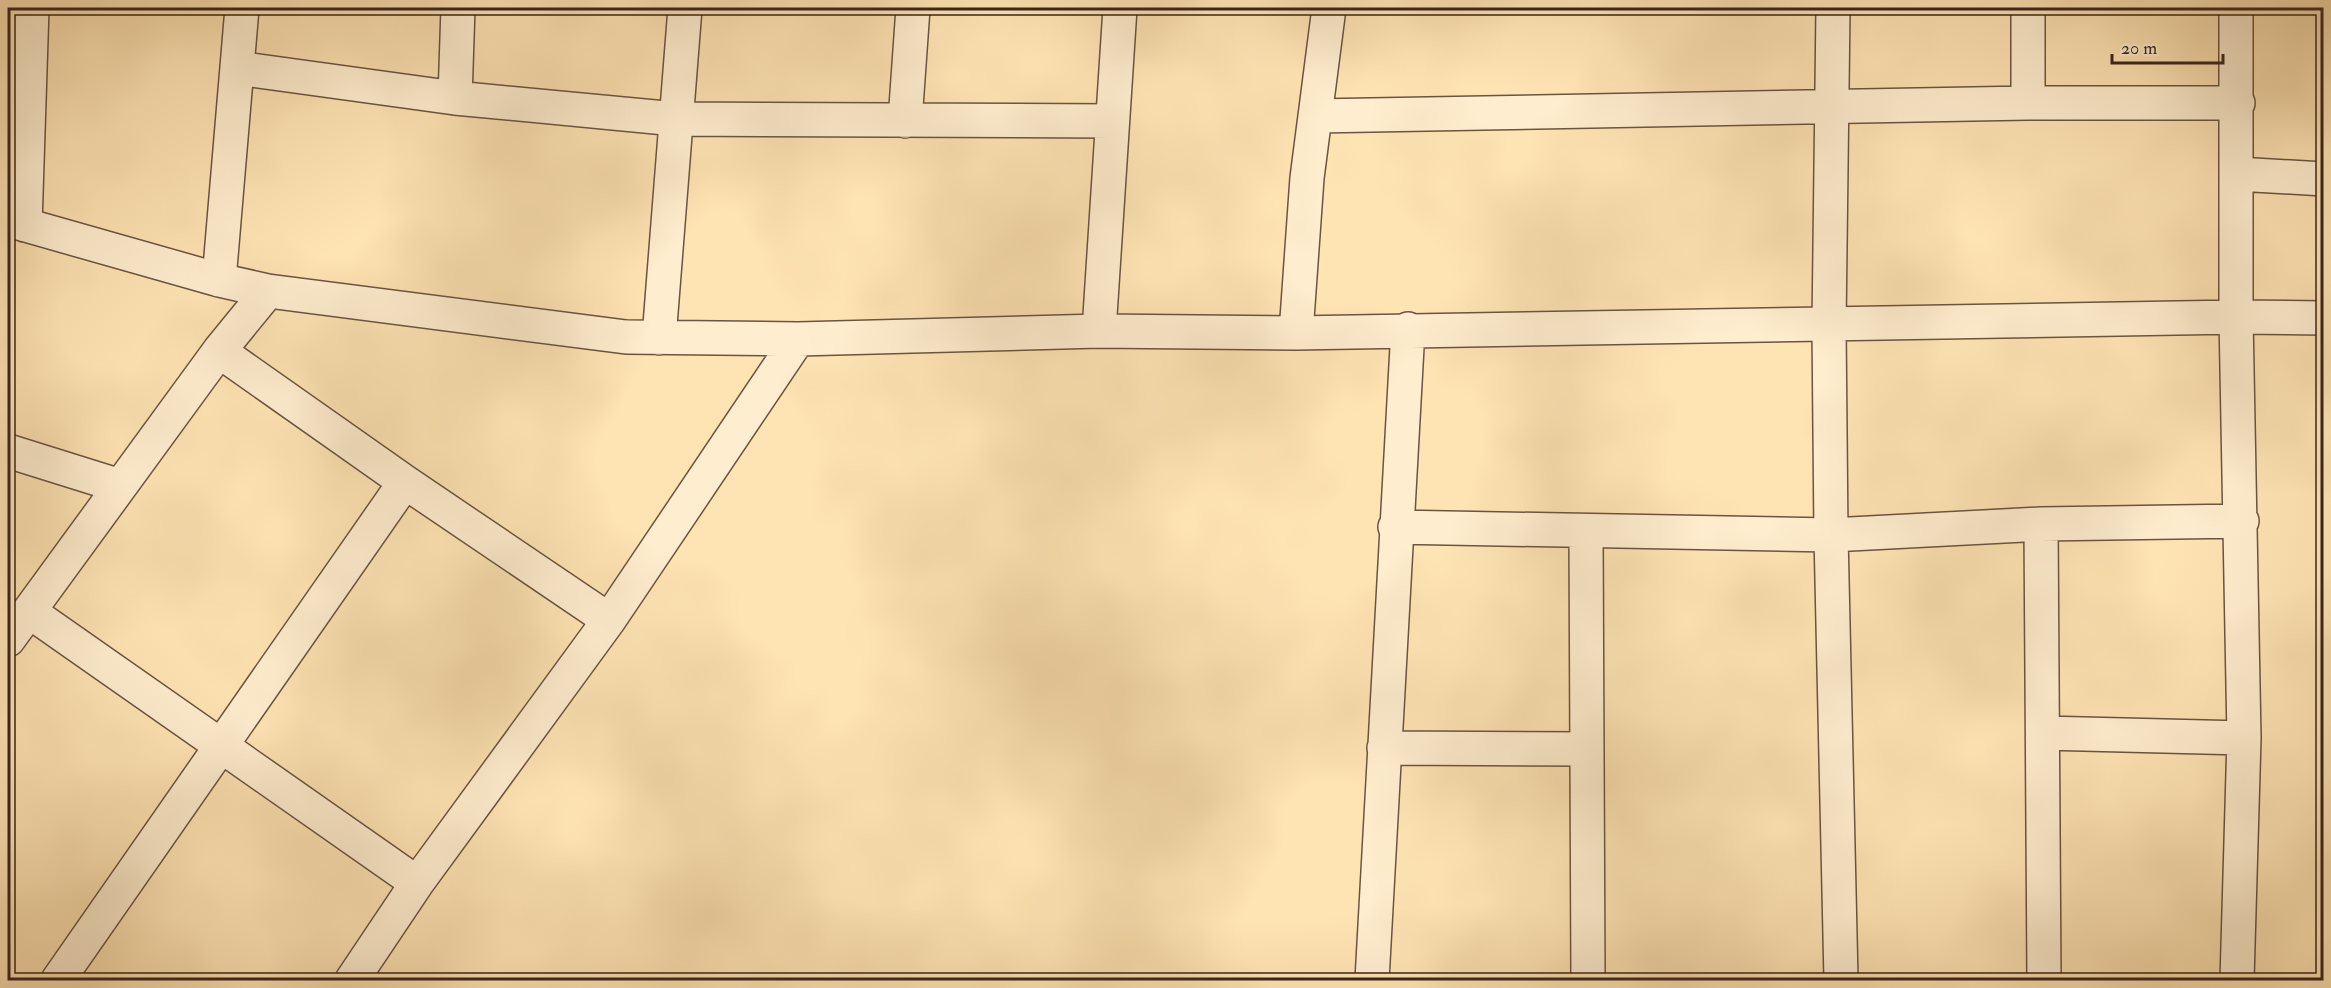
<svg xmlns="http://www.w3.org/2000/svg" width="2331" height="988" font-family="'IM FELL Double Pica',serif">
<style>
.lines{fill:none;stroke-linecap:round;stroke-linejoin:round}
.minor-casing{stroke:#6a5442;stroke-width:36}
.minor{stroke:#feedce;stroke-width:33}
</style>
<rect width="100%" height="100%" fill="#fee3b3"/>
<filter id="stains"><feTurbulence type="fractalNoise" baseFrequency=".00333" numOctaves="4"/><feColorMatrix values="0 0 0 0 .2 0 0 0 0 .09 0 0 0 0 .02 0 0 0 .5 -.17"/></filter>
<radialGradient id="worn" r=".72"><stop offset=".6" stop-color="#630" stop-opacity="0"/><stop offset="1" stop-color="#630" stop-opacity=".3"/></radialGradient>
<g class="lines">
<g class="minor-casing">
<path id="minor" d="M1833 8 1829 326 1831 535 1841 980
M2028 8V103
M2236 8V317L2244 738 2237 980
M237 68 455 98 676 119 1112 121
M455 98 458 8
M1315 116 2028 103H2238
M905 121 913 8
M2237 174 2324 179
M8 220 219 280 268 291 626 337 798 339 1099 331 1296 333 2236 317 2324 318
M25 225 32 8
M219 280 242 8
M1099 331 1120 8
M1296 333 1307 178 1329 8
M659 338 685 8
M219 351 405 482 609 620
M8 451 120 486
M2041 524 2044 980
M1395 527 1831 535 2041 524 2242 521
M1586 532 1588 980
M30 612 417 883
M8 640 219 351 268 291
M2043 733 2244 738
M1384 748 1587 749
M58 980 405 482
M352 980 417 883 609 620 798 339
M1372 980 1408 329"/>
</g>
<use href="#minor" class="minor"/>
</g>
<rect width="2331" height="988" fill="none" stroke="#fee3b3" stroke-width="30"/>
<rect x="9" y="9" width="2313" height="970" fill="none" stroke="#38251c" stroke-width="3"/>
<rect x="15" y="15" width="2301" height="958" fill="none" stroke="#38251c" stroke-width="1.5"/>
<path d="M2112 54v9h111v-9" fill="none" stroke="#38251c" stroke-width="3"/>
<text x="2121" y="54" font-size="18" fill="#38251c" stroke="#feedce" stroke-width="4.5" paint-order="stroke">20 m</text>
<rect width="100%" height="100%" filter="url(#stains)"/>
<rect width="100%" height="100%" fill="url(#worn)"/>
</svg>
